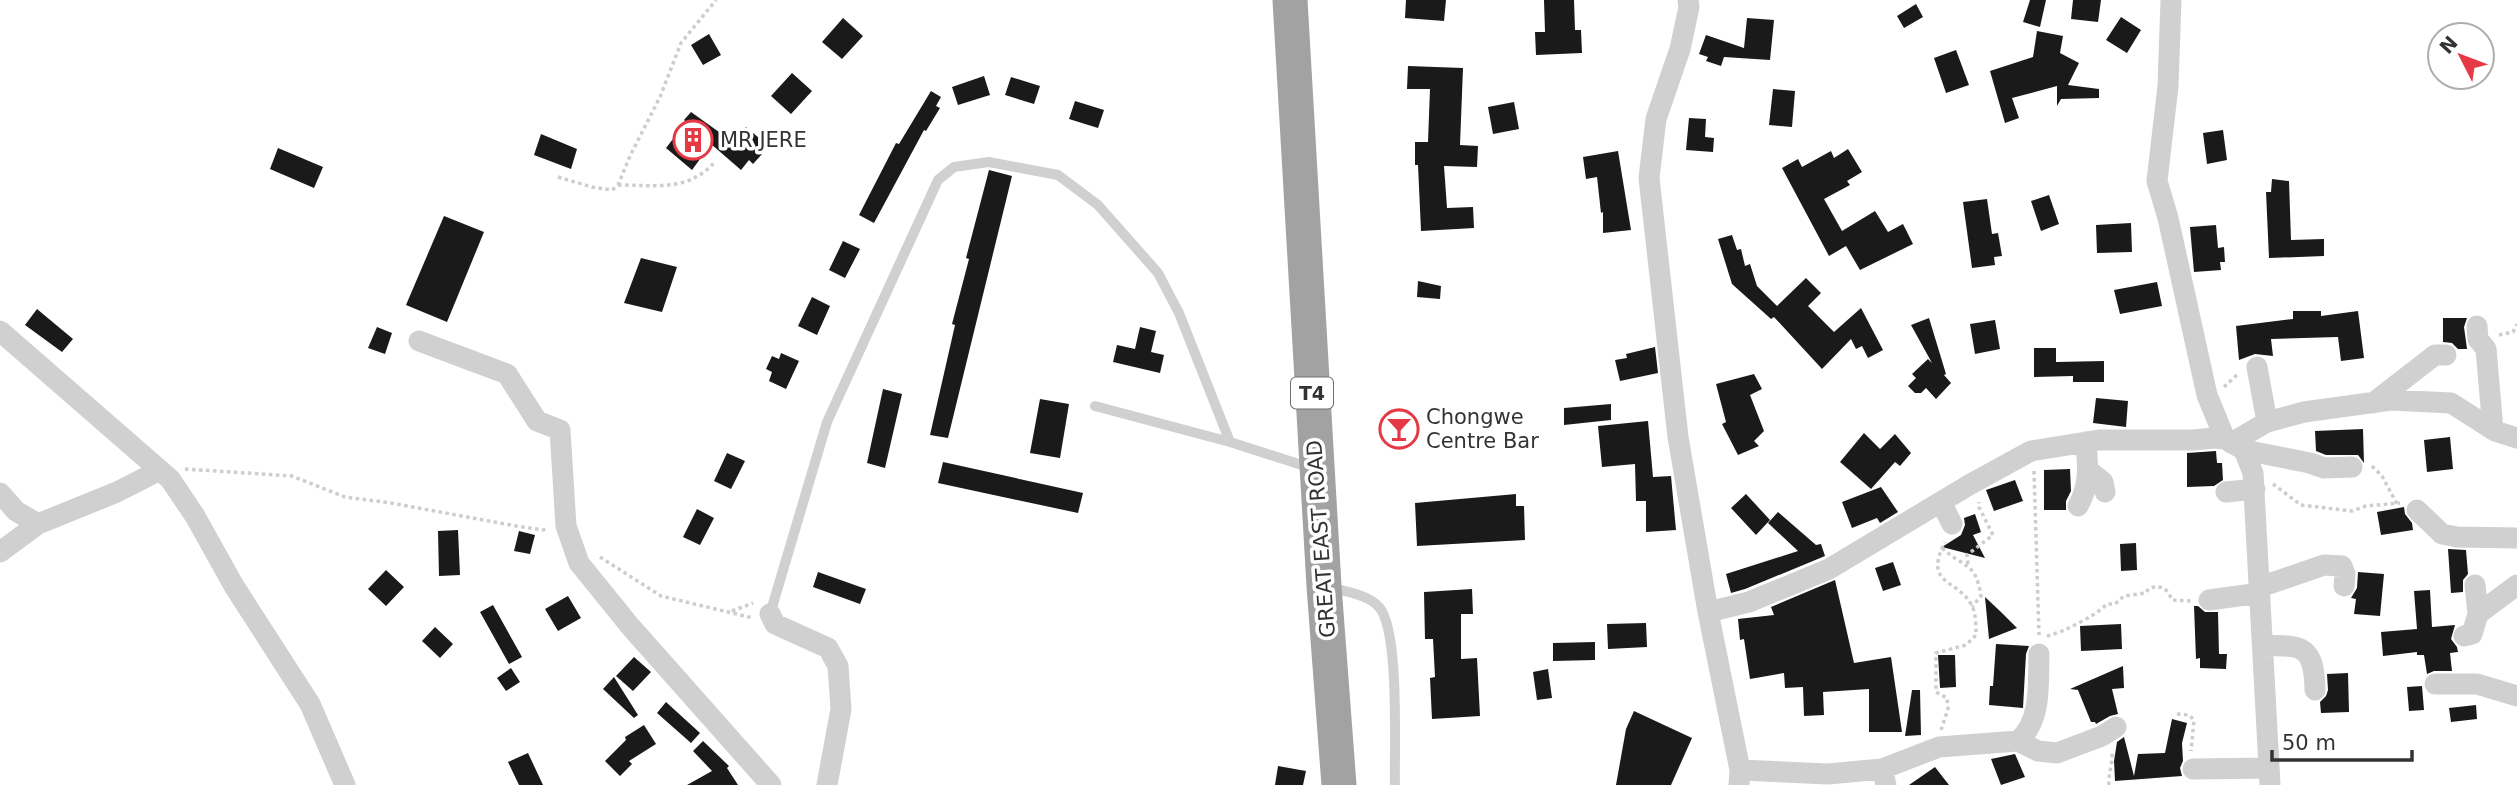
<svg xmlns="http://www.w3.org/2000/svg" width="2517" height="785" font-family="'DejaVu Sans',sans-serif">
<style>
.building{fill:#1a1a1a}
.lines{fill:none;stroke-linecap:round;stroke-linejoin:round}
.path{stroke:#cdcdcd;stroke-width:3.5;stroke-dasharray:3.5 3.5;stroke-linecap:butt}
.service{stroke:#d0d0d0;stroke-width:10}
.minor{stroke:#d0d0d0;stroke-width:21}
.trunk{stroke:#a2a2a2;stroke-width:35}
.labels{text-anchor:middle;stroke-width:7;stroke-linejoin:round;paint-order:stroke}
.shield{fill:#fff;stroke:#707070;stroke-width:2}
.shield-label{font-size:19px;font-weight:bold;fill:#333}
.poi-label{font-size:21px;fill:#333;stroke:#fff;text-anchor:start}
.street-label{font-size:21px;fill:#333;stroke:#fff}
</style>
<rect width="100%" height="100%" fill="#fff"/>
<path class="building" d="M1406 0H1446L1444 21 1405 18Z
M1544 0H1574L1575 30H1581L1582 53 1536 55 1535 32H1545Z
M2030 0H2046L2040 27 2023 22Z
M2073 0H2101L2098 22 2071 19Z
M1916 4 1923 17 1904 28 1897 16Z
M2121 17 2141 30 2127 53 2106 40Z
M843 18 863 36 842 59 822 42Z
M1747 18 1774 20 1770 60 1724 57 1721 66 1706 61 1708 57 1699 54 1706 35 1744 48Z
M2037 31 2063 36 2060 53 2079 63 2068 85 2099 89V98L2061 99 2057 106V86L2012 98 2019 118 2005 123 1990 71 2033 57Z
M709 34 721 55 703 65 691 45Z
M1956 50 1969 85 1946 93 1934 58Z
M1408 66 1463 68 1460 145 1478 146 1477 167 1444 166 1447 208 1473 207 1474 228 1421 231 1418 165H1415V142H1428L1430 89H1407Z
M792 73 812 91 791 114 771 96Z
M984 76 990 95 958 105 952 87Z
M1011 77 1040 86 1034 104 1005 95Z
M1773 89 1795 91 1792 127 1769 125Z
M931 91 941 97 936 106 940 108 926 131 924 130 874 223 859 215 896 143 899 144Z
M1075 101 1104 110 1098 128 1069 119Z
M1514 102 1519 129 1493 134 1488 107Z
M691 112 733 142 746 127 765 143 760 149 763 153 753 164 749 160 741 170 711 144 692 170 666 148 686 122 684 120Z
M1689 118 1706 119 1705 137 1714 138 1713 152 1686 150Z
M2223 130 2227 160 2207 164 2203 133Z
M541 134 577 149 571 169 534 155Z
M278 148 323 167 314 188 270 169Z
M1848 149 1862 172 1847 181 1850 185 1824 199 1842 231 1875 211 1888 232 1903 224 1913 244 1860 270 1846 246 1829 256 1782 168 1798 159 1802 167 1831 151 1834 158Z
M1618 151 1631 230 1603 233V212L1601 213 1597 177 1586 179 1583 157Z
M989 170 1012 176 948 438 930 435 955 325 952 324 969 259 966 258Z
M2272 179 2289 181 2291 240 2324 239V256L2269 258 2266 192H2271Z
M2049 195 2059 224 2041 231 2031 201Z
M1987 199 1992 234 1998 233 2002 256 1994 257 1995 265 1972 268 1963 202Z
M444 216 484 232 447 322 406 305Z
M2131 223 2132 252 2097 253 2096 225Z
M2216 225 2218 248 2224 247 2225 262H2220L2221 270 2194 272 2190 227Z
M1732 235 1737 250 1741 249 1745 266 1750 264 1757 286 1777 306 1806 278 1821 293 1808 306 1834 332 1861 308 1883 350 1868 358 1862 346 1856 349 1851 339 1822 369 1774 317 1771 319 1732 284 1718 239Z
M843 241 860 249 845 278 829 270Z
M641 258 677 267 662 312 624 303Z
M1418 281 1441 286 1440 299 1417 297Z
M2157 282 2162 306 2120 314 2114 290Z
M812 297 830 306 817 335 798 326Z
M37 309 73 339 62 352 25 325Z
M2293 311H2321V316L2358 311 2364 358 2341 361 2338 337 2271 339 2273 356 2255 354 2239 360 2236 326 2293 319Z
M1929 318 1946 374 1944 375 1951 383 1936 399 1926 388 1921 393H1915L1908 386 1916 378 1912 374 1928 359 1932 363 1911 325Z
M2443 318H2467L2464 327 2467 349H2458L2452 343 2443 342Z
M1995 320 2000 349 1975 354 1970 324Z
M377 327 392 333 385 354 368 348Z
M1140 327 1156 331 1151 352 1164 355 1160 373 1113 362 1117 345 1135 349Z
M1655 347 1658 373 1620 381 1615 360 1627 358 1626 354Z
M2034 348H2056V362L2104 361V382H2073V376L2034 377Z
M781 353 799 361 786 389 769 381 772 372 766 369 772 356 779 359Z
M1754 374 1762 389 1750 395 1764 431 1754 441 1759 446 1738 455 1722 424 1726 422 1716 384Z
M883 389 902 394 885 468 867 463Z
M2096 398 2128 401 2126 427 2093 423Z
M1040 399 1069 404 1060 458 1030 453Z
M1611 404V420L1564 425V408Z
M1648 421 1653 477 1671 476 1676 530 1646 532V501H1636L1635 464 1602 467 1598 426Z
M2363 429 2364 463 2358 455H2326L2316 451 2315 431Z
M1864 433 1880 449 1895 434 1911 453 1900 466 1895 462 1871 489 1840 462Z
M2450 437 2453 469 2427 472 2424 440Z
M2216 451 2217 463H2222L2223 480 2214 486 2187 487V453Z
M727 453 745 461 731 489 714 481Z
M943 462 1083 493 1078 513 938 483Z
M2070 469 2071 491 2066 501V510H2044V470Z
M2015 480 2023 501 1994 511 1986 490Z
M1881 487 1898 512 1880 523 1877 518 1852 528 1842 502Z
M1516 494V506H1524L1525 540 1417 546 1415 503Z
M1746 494 1770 520 1756 535 1731 508Z
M2404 507 2405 514 2412 523 2413 530 2381 535 2377 512Z
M697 509 714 518 700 545 683 537Z
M1778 512 1816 545 1821 544 1825 556 1745 589 1731 593 1726 574 1798 551 1768 523Z
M1975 514 1981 532 1973 535 1985 558 1942 547 1961 535 1965 525 1964 518Z
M458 530 460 575 439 576 438 531Z
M519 531 535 535 530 554 514 551Z
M2136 543 2137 570 2121 571 2120 544Z
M2448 549 2466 550 2468 574 2463 580V592L2451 593Z
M1893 562 1901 585 1883 591 1875 568Z
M386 570 404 587 386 606 368 589Z
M818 572 866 589 860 604 813 587Z
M2358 572 2384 574 2380 616 2354 614 2356 599 2351 598 2357 588Z
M1835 580 1854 663 1891 657 1902 732H1869V689L1823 692 1824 715 1804 716 1803 687 1785 688 1784 673 1750 679 1744 639 1740 640 1738 619 1774 615 1771 607Z
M1472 589 1473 614H1461V659L1477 658 1480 716 1432 719 1430 678 1435 677 1433 639H1425L1424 592Z
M2430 590 2432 627 2455 625 2451 639 2457 647 2458 652 2450 653 2452 671H2434L2427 674 2424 655H2417V652L2383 656 2381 632 2417 629 2414 591Z
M568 596 581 618 558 631 545 609Z
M1985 597 2001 612 2017 628 1989 639Z
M493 605 522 657 509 664 480 612Z
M2194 606H2198L2205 612H2218L2219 654H2227L2226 669 2200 668V658L2196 659Z
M1646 623 1647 647 1608 649 1607 624Z
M2121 624 2122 649 2081 651 2080 626Z
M435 627 453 644 440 658 422 641Z
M1595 642V660L1553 661V643Z
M1996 644 2029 646 2026 654 2023 708 1989 705 1990 686H1993Z
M1938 655H1955L1956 687 1940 688Z
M634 657 651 672 633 691 616 676Z
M2123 666 2124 688 2112 689 2118 714 2110 716 2096 724 2095 722H2091L2078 690 2070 689Z
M511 668 520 682 506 691 497 678Z
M1548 669 1552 698 1537 700 1533 672Z
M2348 673 2349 712 2321 713 2320 702 2326 696 2328 690 2327 674Z
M614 677 638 715 634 718 603 689Z
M2422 686 2424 710 2409 711 2407 687Z
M1912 690H1920L1921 735 1905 736Z
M666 702 700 733 691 743 657 713Z
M2476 705 2477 719 2451 722 2449 708Z
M1634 711 1692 738 1671 785H1616L1626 729Z
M2172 719 2187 723 2182 743 2183 761 2180 768 2182 776 2115 781 2114 761 2117 742 2124 737 2134 776 2138 754 2165 753Z
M644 725 656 744 629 761 632 764 620 776 605 761 626 740 625 737Z
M703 741 729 766 727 768 738 785H687L712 771 693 751Z
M528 753 543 785H519L508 762Z
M2015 754 2025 777 2001 785 1991 759Z
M1278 766 1306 771 1303 785H1275Z
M1935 767 1949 785H1909Z"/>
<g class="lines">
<path class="path" d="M558 177 592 187 612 190 618 185 630 156 660 97 681 43 716 0
M618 185C655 185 687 192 714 163
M2499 335 2513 332 2517 324
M2224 387 2239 373
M2372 466 2382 476 2397 504
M185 469 292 476 345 497 391 503 516 526 543 530 548 528
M2034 471 2039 635
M2273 484 2301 505 2352 511 2366 506 2400 503
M1942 548C1963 568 1976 561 1981 596L1972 607
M600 557 661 596 753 618
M1968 564 1967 555 1993 535 1979 507V502
M732 611 753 603
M2047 636C2064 632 2095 616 2107 604H2115L2124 596 2146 593 2149 588C2162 585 2167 588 2172 600L2192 601
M2177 714 2189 715 2194 720 2191 751
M1941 730 1948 709 1947 698 1936 692V653L1966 645 1976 635C1976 627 1976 616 1973 608 1960 578 1922 587 1945 542
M2109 785C2108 773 2113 764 2112 752"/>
<path class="service" d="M1095 406 1230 442 1311 468
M1329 587C1345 592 1368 594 1379 607 1400 631 1394 749 1395 785
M770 614 827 422 938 180 954 167 989 162 1058 175 1098 205 1158 273 1179 313 1230 442"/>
<path class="minor" d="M1688 0 1689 7 1680 49 1656 119 1649 178 1678 437 1708 612 1740 770 1739 785
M2171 0 2168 86 2157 181 2168 218 2207 395 2225 439
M2477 326 2478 339 2486 349 2493 430
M0 331 170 479 195 516 234 586 310 704 345 785
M419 341 507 374 537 421 560 430 566 526 579 563 630 626 771 785
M2257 367 2267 422
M2373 403 2435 355H2446
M2231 443 2267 422 2304 412 2391 400 2451 403 2495 431 2517 438
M2244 450 2310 463 2324 468 2352 467
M2088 470 2103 482 2105 492
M2226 492 2255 489
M0 493 16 511 38 524 117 492 160 470
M1941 502 1952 524
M2078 506C2090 485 2088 465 2086 442
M2417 510 2442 534 2457 537 2517 538
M0 552 38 524
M2475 585 2478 614
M2260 587 2324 565 2342 566 2345 574 2344 586
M2209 600 2260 593
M1708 612 1749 602 1829 569 1969 485 2031 451 2099 440H2193L2214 438 2225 439 2244 450 2253 473 2270 785
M770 614 775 624 828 648 838 666 841 709 827 785
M2464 636 2472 634 2478 614 2517 585
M2263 646C2304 644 2314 647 2315 690
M2435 684H2477L2517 696
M2018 741C2042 721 2038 684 2039 654
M1882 769 1939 747 2018 741 2038 751 2057 753 2102 736 2116 727
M2193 769 2269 768
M1740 770 1828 774 1882 769 1886 785"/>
<path class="trunk" d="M1290 0 1324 586 1339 785"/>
</g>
<defs>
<g id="building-ring" transform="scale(2.0125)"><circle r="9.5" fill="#fff" stroke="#e63946" stroke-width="1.5"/><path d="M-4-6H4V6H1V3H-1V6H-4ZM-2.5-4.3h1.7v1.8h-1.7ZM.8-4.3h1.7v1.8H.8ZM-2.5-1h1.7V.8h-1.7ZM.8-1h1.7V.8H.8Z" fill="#e63946"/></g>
<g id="bar-ring" transform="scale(2.0125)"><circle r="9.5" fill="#fff" stroke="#e63946" stroke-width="1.5"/><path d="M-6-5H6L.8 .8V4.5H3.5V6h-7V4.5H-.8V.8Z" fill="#e63946"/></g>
</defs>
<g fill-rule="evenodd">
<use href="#building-ring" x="693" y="140"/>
<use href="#bar-ring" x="1399" y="429"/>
</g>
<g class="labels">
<rect class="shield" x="1291" y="377.5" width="42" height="31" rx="5"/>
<g class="shield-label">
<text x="1312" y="400">T4</text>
</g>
<g class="poi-label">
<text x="720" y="147">MR JERE</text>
<text x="1426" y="424">Chongwe<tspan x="1426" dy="24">Centre Bar</tspan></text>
</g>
<g class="street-label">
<text transform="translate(1321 539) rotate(-94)" y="7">GREAT EAST ROAD</text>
</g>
</g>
<g transform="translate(2461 56) rotate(312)"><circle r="33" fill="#ffffff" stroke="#adadad" stroke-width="2"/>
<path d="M0-5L12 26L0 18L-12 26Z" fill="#e63946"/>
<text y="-10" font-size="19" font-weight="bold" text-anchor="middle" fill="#333333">N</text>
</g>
<path d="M2272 750v10h140v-10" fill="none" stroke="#333333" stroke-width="3.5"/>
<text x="2282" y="750" font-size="21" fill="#333333" stroke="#ffffff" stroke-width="5" paint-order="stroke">50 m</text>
</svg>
